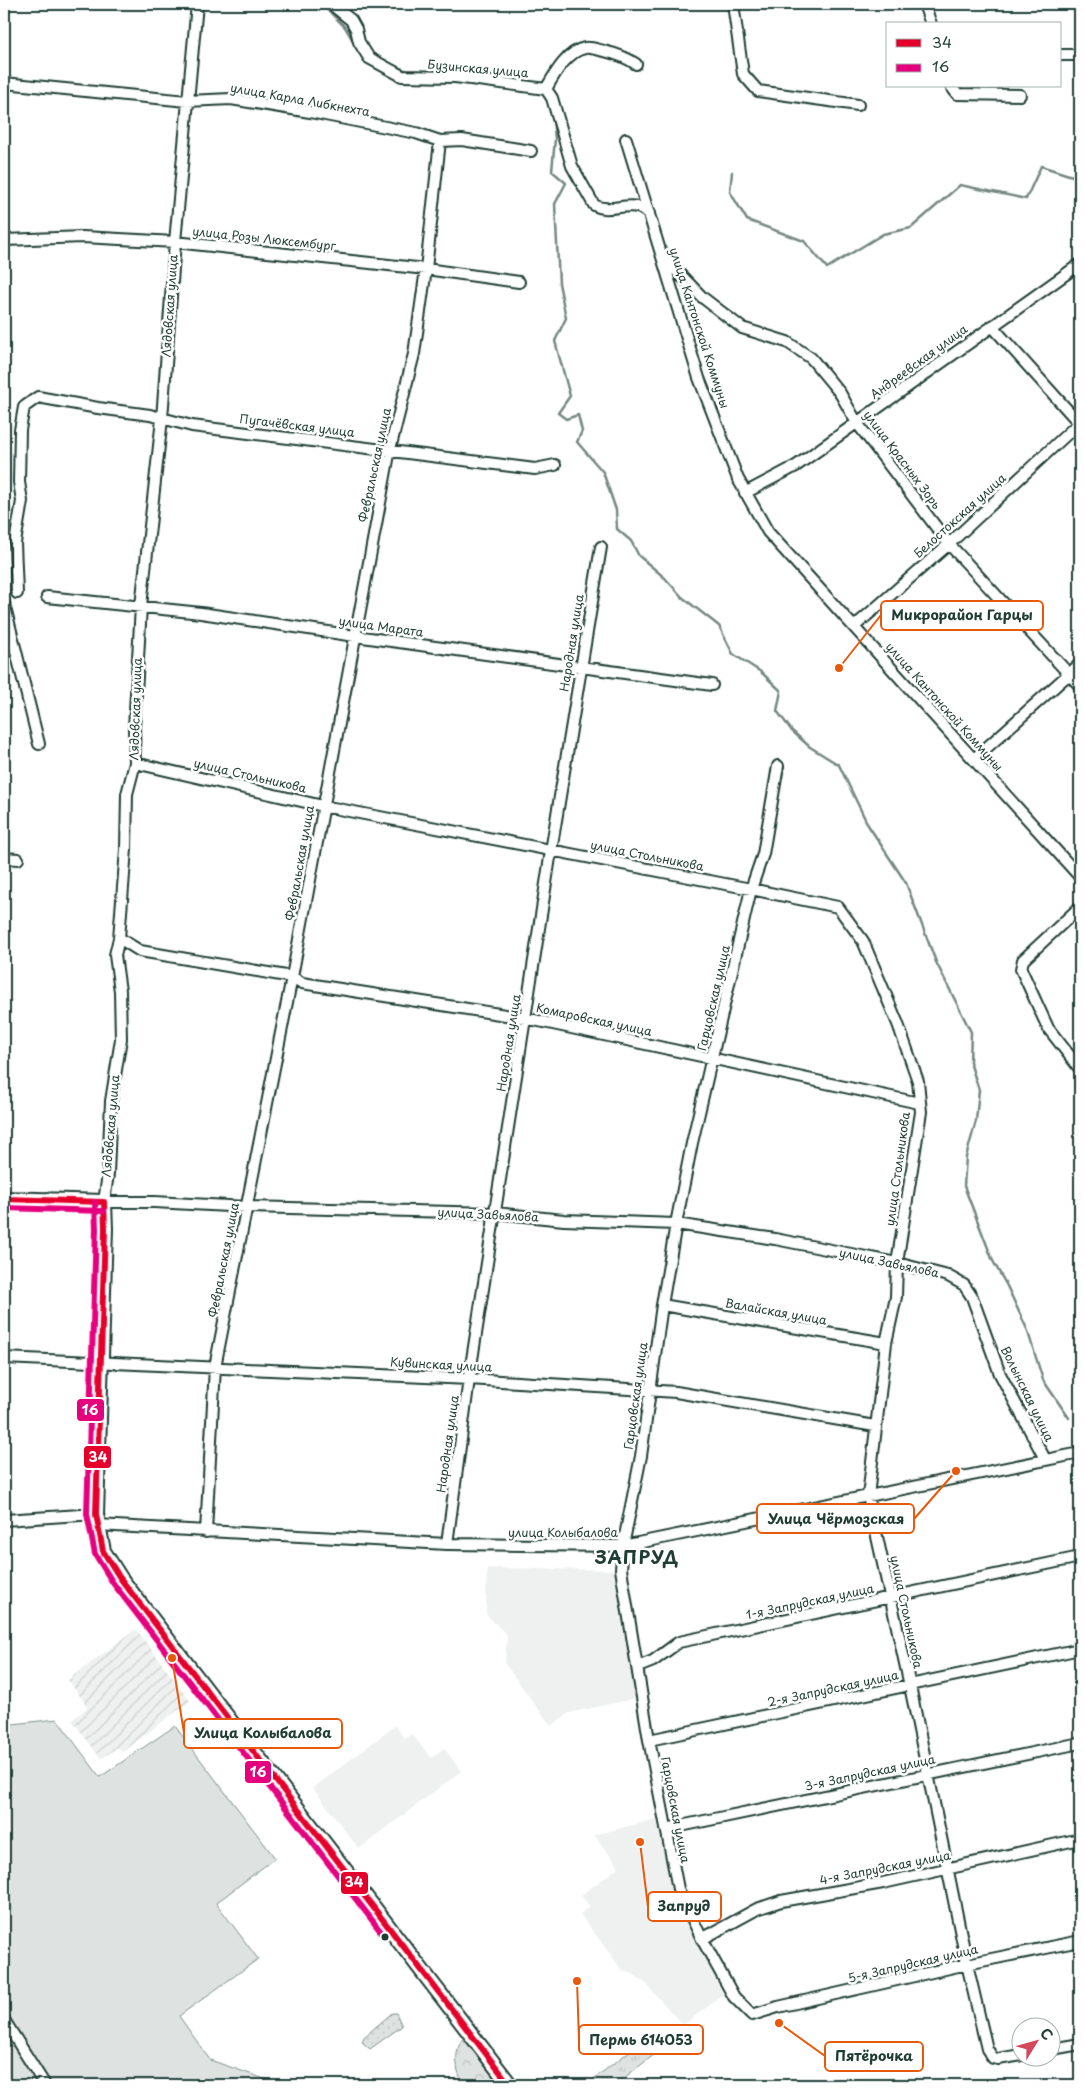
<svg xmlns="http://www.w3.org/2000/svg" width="1084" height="2089" font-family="'Playpen Sans',sans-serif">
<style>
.built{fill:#eef1f0}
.industrial{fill:url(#industrial-furrows)}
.grass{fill:url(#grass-dots);stroke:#7e908b}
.forest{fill:url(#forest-crowns);stroke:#7e908b}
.park{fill:url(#park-tufts);stroke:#7e908b}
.garden{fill:#dee3e2;stroke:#7e908b}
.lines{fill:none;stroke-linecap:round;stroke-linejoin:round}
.stream{stroke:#758883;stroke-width:2.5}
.minor-casing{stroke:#1f3d34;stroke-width:14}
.major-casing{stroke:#1f3d34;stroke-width:18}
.minor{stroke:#fff;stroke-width:10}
.major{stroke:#fff;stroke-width:14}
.bus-1-casing{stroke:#fff;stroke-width:10}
.bus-2-casing{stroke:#fff;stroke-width:10}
.bus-1{stroke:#e4002b;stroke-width:6}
.bus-2{stroke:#e5007d;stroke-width:6}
.bus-dot{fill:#1f3d34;stroke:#fff;stroke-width:2}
.labels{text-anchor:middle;stroke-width:5;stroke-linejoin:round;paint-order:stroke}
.street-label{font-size:12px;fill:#1f3d34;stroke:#fff}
.district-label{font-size:18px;font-weight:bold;letter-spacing:1px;fill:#1f3d34;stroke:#fff}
.leader{fill:none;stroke:#e8590c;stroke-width:2}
.callout-dot{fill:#e8590c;stroke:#fff;stroke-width:2}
.callout{fill:#fff;stroke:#e8590c;stroke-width:2}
.callout-label{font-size:14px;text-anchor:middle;font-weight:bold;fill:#1f3d34}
.line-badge{stroke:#fff;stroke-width:2}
.badge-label{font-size:14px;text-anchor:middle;font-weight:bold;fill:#fff}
</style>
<defs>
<pattern id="industrial-furrows" width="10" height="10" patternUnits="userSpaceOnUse" patternTransform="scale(1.25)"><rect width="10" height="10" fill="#eef1f0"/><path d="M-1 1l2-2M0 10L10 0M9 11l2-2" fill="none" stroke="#ccd0ce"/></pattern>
<pattern id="grass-dots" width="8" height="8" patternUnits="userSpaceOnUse" patternTransform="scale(1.25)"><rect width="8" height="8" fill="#dee3e2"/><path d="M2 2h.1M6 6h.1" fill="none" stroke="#bec4c2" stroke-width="1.8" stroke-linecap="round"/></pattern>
<pattern id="forest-crowns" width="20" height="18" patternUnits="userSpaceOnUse" patternTransform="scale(1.25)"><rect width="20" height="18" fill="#dee3e2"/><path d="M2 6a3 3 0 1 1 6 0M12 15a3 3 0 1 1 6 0" fill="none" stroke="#bec4c2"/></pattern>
<pattern id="park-tufts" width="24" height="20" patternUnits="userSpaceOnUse" patternTransform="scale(1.25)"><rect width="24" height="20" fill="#dee3e2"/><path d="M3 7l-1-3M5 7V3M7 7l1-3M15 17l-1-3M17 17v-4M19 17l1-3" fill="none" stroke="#bec4c2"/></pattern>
</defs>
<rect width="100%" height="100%" fill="#fff"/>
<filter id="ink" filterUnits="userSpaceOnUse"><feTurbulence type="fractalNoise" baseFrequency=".02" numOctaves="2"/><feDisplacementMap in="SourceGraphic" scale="10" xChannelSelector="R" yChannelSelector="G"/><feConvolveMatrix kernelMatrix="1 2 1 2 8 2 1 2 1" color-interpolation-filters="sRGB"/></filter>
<g filter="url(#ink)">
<path class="built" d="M487 1568 614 1570 637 1698 569 1713 551 1726 505 1664 507 1635 486 1614Z
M395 1726 405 1739 412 1734 431 1758 444 1748 461 1771 359 1849 313 1788Z
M657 1819 672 1893 723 1995 683 2025 645 1983 633 1974 622 1970 580 1914 590 1907 581 1895 619 1867 594 1835Z"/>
<path class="industrial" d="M136 1629 190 1701 122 1752 118 1747 101 1759 72 1720 88 1707 68 1680Z"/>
<path class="grass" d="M392 2013H396L402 2026 370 2049 362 2042 364 2037Z"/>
<path class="forest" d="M465 2036 494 2075V2080L488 2085H464C455 2071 453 2049 465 2036Z"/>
<path class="park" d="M644 2040 655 2054 615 2085H588L587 2084Z"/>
<path class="garden" d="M57 1719 100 1777 175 1726 275 1858 216 1903 258 1959 179 2016 210 2060 282 2085H4V1725Z"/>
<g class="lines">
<path class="stream" d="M319 4 330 12 345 27 355 44
M392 65 410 72
M458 73 477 75
M490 77 526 81
M553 119 555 139 552 171 566 183 555 204 559 283 566 318 555 341 570 396 558 413 566 419 578 415 582 431 577 442 603 472 616 510 617 529 631 541 639 556 665 578 682 597 719 626 733 654 761 672 781 691 777 711 792 731 810 747 839 765 868 825 906 883 936 962 971 1032 970 1062 979 1090 976 1121 966 1157 964 1186 993 1261 1007 1286 1027 1329 1043 1380 1069 1418
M732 172 730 192 747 220 804 241 827 268 883 234 911 228 960 185 1026 199 1041 166 1072 176 1080 167"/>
<g class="minor-casing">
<path id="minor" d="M197 4 175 242 162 419 141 606 134 728 135 763 127 794 126 849 119 938 115 955 120 991 121 1039 111 1101 108 1174 104 1202H154L247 1207 495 1213 564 1220 676 1224 775 1239 897 1263 948 1276 964 1285 972 1297 1000 1374 1045 1459
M331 4 351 20 356 29 359 42 369 58 402 76 455 77 546 89
M733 4 743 74 758 91 858 105
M924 4 931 24
M1060 55H1080
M4 83 187 101 231 99 310 112 416 133 440 141 462 140 531 151
M951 86 957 94 1020 95
M546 89 552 98 572 166 594 205C608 213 624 203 638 207 641 208 645 211 649 213
M546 89C554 75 567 51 585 48 590 47 599 50 604 51 617 54 626 57 636 64
M626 139 699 378 738 479 768 532 1080 877
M5 240 83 237 175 242 426 269 519 282
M665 259 702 297 742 328 787 342 811 358 840 393 857 423 949 544 1080 686
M992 326 1080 424
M745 493 796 466 1080 264
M17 593 15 543 22 501 19 482 20 430 24 407 38 397 98 408 150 415 192 426 535 469 555 465
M47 597 201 613 355 636 712 685
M4 603 39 744
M855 626 949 544 1080 422
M974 759 1080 664
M135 763 323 806 751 889 838 907 863 941 898 1024 918 1081 921 1112 897 1263 896 1297 886 1343 868 1496 910 1686 967 1964 987 2049 993 2058 998 2059 1022 2055
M778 766 763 854 751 889 692 1143 676 1224 662 1305 641 1456 623 1546 621 1569 649 1740 678 1889 702 1939 734 1997 752 2015 778 2007 967 1964 1080 1941
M4 858 18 859
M1080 907 1023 960 1021 969 1048 1028 1080 1069
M119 938 140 951 292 977 302 983 525 1018 919 1103
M662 1305 886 1343
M4 1358 469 1379 676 1392 875 1426
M4 1520 96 1514
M97 1525 447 1544 623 1546 1080 1453
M206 1532 215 1367 292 977 390 449 414 354 426 269 440 141
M447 1544 469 1379 551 851 601 547
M638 1667 653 1661 679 1642 1080 1557
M649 1740 1080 1649
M666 1829 1080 1743
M702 1939 757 1909 781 1901 883 1883 1080 1839
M4 2020 45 2085
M1052 2049 1080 2044"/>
</g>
<g class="major-casing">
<path id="major" d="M4 1199 104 1202 105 1229 96 1514 103 1551 120 1578 510 2085"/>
</g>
<use href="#minor" class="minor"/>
<use href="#major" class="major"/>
<g class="bus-1-casing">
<path id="bus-1" d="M4 1199 104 1202
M104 1202 105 1229 96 1514 103 1551 120 1578 510 2085"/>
</g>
<g class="bus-2-casing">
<path id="bus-2" d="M95 1202 96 1229 87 1514 95 1554 113 1583 385 1937
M4 1208 104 1211"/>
</g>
<use href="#bus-1" class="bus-1"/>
<use href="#bus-2" class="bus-2"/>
</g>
</g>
<circle class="bus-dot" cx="385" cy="1937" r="4.5"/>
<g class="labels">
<g class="street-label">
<text transform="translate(478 69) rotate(5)" y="4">Бузинская улица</text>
<text transform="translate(300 100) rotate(10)" y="4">улица Карла Либкнехта</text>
<text transform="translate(264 239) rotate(6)" y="4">улица Розы Люксембург</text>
<text transform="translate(170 306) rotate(-86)" y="4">Лядовская улица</text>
<text transform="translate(699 328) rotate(72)" y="4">улица Кантонской Коммуны</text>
<text transform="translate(919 362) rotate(-36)" y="4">Андреевская улица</text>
<text transform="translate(297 426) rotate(7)" y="4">Пугачёвская улица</text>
<text transform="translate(902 460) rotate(53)" y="4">улица Красных Зорь</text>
<text transform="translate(375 465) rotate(-78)" y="4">Февральская улица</text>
<text transform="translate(960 516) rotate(-42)" y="4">Белостокская улица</text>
<text transform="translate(381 627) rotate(8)" y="4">улица Марата</text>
<text transform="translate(572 643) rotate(-81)" y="4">Народная улица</text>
<text transform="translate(944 707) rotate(48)" y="4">улица Кантонской Коммуны</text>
<text transform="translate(136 709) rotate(-88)" y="4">Лядовская улица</text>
<text transform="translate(250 776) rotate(13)" y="4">улица Стольникова</text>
<text transform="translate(647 856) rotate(11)" y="4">улица Стольникова</text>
<text transform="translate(300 863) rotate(-80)" y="4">Февральская улица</text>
<text transform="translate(714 998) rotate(-77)" y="4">Гарцовская улица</text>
<text transform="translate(594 1020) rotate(12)" y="4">Комаровская улица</text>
<text transform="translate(509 1043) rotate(-81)" y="4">Народная улица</text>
<text transform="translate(111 1126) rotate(-85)" y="4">Лядовская улица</text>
<text transform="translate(898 1169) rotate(-82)" y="4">улица Стольникова</text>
<text transform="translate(488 1215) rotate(3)" y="4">улица Завьялова</text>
<text transform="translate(224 1260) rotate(-79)" y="4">Февральская улица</text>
<text transform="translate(889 1263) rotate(12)" y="4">улица Завьялова</text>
<text transform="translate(776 1312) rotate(10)" y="4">Валайская улица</text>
<text transform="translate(441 1365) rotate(3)" y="4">Кувинская улица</text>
<text transform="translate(1027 1394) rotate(64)" y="4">Волынская улица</text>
<text transform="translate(636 1396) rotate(-82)" y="4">Гарцовская улица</text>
<text transform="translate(448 1444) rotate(-82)" y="4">Народная улица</text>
<text x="563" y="1537">улица Колыбалова</text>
<text transform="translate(810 1602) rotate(-12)" y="4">1-я Запрудская улица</text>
<text transform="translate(906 1612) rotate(78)" y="4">улица Стольникова</text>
<text transform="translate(833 1689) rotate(-12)" y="4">2-я Запрудская улица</text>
<text transform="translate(870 1773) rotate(-12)" y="4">3-я Запрудская улица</text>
<text transform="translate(675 1810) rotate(79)" y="4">Гарцовская улица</text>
<text transform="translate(885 1868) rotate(-11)" y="4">4-я Запрудская улица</text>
<text transform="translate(913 1964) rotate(-13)" y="4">5-я Запрудская улица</text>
</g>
<g class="district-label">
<text x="637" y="1564">ЗАПРУД</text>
</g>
</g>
<path class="leader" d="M839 668L881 615M956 1471L914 1519M172 1658L184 1733M640 1842L648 1907M577 1981L579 2040M779 2023L825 2056"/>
<g class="callout-dot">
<circle cx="839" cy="668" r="5"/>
<circle cx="956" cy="1471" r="5"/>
<circle cx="172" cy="1658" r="5"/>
<circle cx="640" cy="1842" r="5"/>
<circle cx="577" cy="1981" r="5"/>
<circle cx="779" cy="2023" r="5"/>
</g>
<g class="callout">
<rect x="881" y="601" width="162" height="29" rx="5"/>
<rect x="757" y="1504" width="157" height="29" rx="5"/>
<rect x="184" y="1719" width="158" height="29" rx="5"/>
<rect x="648" y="1892" width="73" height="29" rx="5"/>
<rect x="579" y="2025" width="124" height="29" rx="5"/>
<rect x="825" y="2042" width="98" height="29" rx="5"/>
</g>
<g class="callout-label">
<text x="962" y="620">Микрорайон Гарцы</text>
<text x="836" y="1524">Улица Чёрмозская</text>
<text x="263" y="1738">Улица Колыбалова</text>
<text x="684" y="1911">Запруд</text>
<text x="641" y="2045">Пермь 614053</text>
<text x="874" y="2061">Пятёрочка</text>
</g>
<g class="line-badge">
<rect x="76" y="1398" width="29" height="24" rx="5" fill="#e5007d"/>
<rect x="83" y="1445" width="29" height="24" rx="5" fill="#e4002b"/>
<rect x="244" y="1760" width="28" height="24" rx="5" fill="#e5007d"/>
<rect x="340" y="1871" width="29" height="24" rx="5" fill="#e4002b"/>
</g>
<g class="badge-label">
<text x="90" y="1415">16</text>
<text x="98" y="1462">34</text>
<text x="258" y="1777">16</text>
<text x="354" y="1887">34</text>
</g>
<rect width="1084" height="2089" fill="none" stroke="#fff" stroke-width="20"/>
<rect x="10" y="10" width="1064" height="2069" fill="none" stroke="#1f3d34" stroke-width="2" filter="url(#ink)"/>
<rect x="886" y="22" width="175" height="65" fill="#ffffff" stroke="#a5b1ae"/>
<rect x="896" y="39" width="25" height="8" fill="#e4002b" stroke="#a5b1ae"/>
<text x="932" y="48" font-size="15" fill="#1f3d34">34</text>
<rect x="896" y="64" width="25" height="8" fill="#e5007d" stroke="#a5b1ae"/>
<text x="932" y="72" font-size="15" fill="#1f3d34">16</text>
<g transform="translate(1036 2042) rotate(53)"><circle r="24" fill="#ffffff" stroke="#a5b1ae"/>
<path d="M0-4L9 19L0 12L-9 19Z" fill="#d1495b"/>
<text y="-8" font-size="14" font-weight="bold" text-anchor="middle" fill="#1f3d34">С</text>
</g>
</svg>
